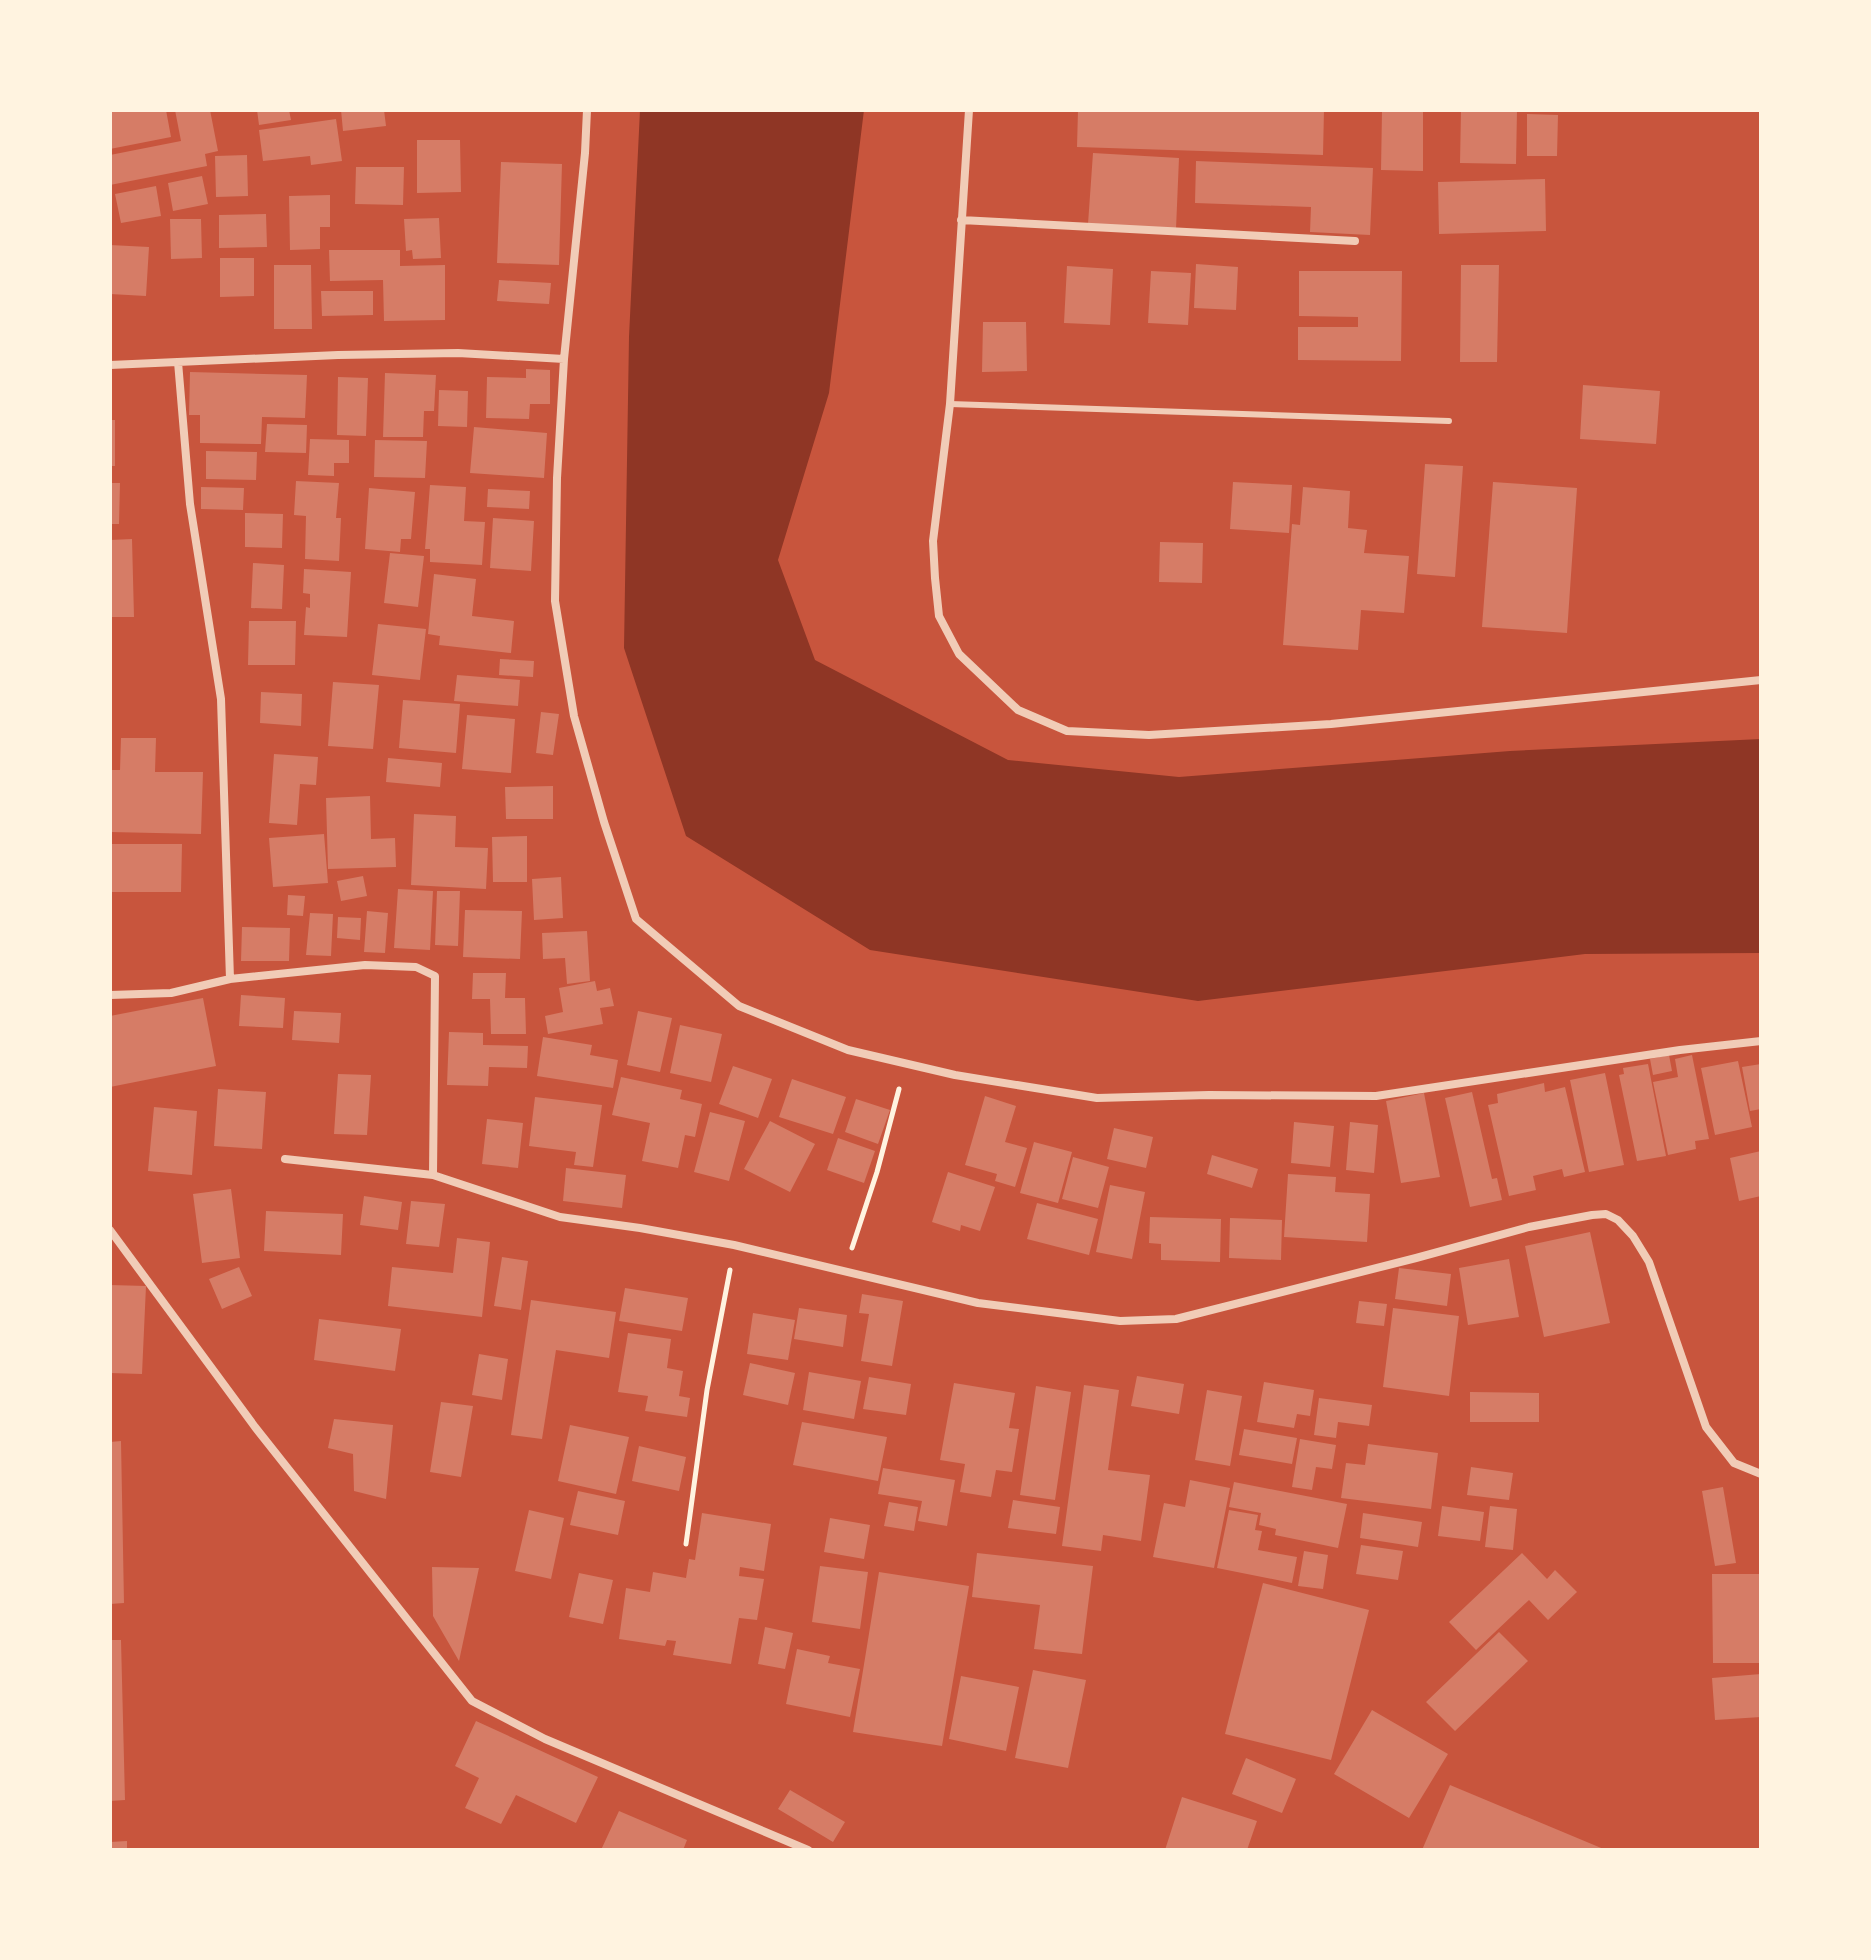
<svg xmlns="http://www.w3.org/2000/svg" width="1871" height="1960" font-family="Arial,sans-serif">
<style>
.water{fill:#8f3625}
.building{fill:#d67c66}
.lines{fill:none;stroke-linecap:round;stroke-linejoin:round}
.path{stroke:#fff3e0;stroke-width:5}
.service{stroke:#f1ccb7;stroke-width:6}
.minor{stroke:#f1ccb7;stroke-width:8}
</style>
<rect width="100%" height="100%" fill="#c8553d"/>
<path class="water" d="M640 110H864L829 393 778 560 815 660 1008 760 1179 777 1510 751 1761 739V953L1585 954 1198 1001 870 950 686 836 624 648 629 337Z"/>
<path class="building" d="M110 110H166L171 137 110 149Z
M175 110H210L218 151 205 154 207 166 110 185V155L181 141Z
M257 110H289L291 120 259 125Z
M341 110H384L386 126 343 131Z
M1078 110H1324L1323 155 1077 147Z
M1461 110H1517L1516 164 1460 163Z
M1382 111 1423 112V171L1381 170Z
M1527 114 1558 115 1557 156H1527Z
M336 119 342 161 311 165 310 156 263 161 259 130Z
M417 140H460L461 192 417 193Z
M1093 153 1179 158 1176 229 1088 224Z
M247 155 248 196 216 197 215 156Z
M1196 161 1373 168 1370 235 1310 232 1311 207 1195 203Z
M501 162 562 164 559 265 497 263Z
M356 167H404L403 205 355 204Z
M202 176 208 204 173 211 168 183Z
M1545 179 1546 231 1439 234 1438 182Z
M156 186 161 216 121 223 115 194Z
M330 195V227H320V249L290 250 289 196Z
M266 214 267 247 219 248V215Z
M439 218 441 258 413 259 412 250 406 251 404 219Z
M170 219H201L202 258 171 259Z
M110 245 149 247 146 296 110 294Z
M329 250H400V266L445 265V320L384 321 383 280 330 281Z
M220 258H254V296L220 297Z
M1196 264 1238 267 1236 310 1194 308Z
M274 265H311L312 329H274Z
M1461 265H1499L1497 362H1460Z
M1067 266 1113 269 1110 325 1064 323Z
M1151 271 1191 273 1188 325 1148 323Z
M1299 271H1402L1401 361 1298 360V327H1358V317L1299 316Z
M499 280 551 283 549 304 497 301Z
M321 291H373V315L322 316Z
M983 322H1026L1027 371 982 372Z
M526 369 550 370V404H530L529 419 486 418 487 377 526 378Z
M190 372 307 375 305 418 262 417 261 444 200 443V415H189Z
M385 373 436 375 434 411H424L423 437H383Z
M338 377 368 378 366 436 337 435Z
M1583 385 1660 391 1656 444 1580 439Z
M439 390 468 391 467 427 438 426Z
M110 420H115V466H110Z
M267 424 307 425 306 453 265 452Z
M474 427 547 433 544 478 470 473Z
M310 439 349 440V463H334V476L308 475Z
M375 440 427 441 425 478 374 477Z
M206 451 257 452 256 480 206 479Z
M1425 464 1463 466 1455 577 1417 574Z
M296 481 339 483 336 518H341L339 561 305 559 306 516 294 515Z
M1233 482 1292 485 1289 533 1230 529Z
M1493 482 1577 488 1567 633 1482 627Z
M110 483H120L119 524H110Z
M430 485 466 487 464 521 485 522 482 565 430 562V549H425Z
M201 487 244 488 243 510 201 509Z
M1303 487 1350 491 1348 528 1367 530 1364 553 1409 556 1404 613 1361 610 1358 650 1283 645 1292 524 1300 525Z
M369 488 415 492 411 539H401L400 552 365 549Z
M488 489 530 491 529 509 487 507Z
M245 513 283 514 282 548 245 547Z
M493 518 534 521 531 571 490 568Z
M132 539 134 617H110V540Z
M1160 542 1203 543 1202 583 1159 582Z
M390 553 424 556 418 607 384 603Z
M253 563 284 565 282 609 251 608Z
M304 569 351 572 347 637 304 635 306 607 310 608V594L303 593Z
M434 574 476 579 472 616 514 621 511 653 439 645 440 636 428 634Z
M249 621H296L295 665H248Z
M378 624 426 629 420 680 372 675Z
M500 659 534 661 533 677 499 675Z
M457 675 520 680 518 706 454 701Z
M333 682 379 685 373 749 328 746Z
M261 692 302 694 301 726 260 723Z
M403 700 460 704 456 753 399 748Z
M541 712 559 714 553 755 536 753Z
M467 715 515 719 511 773 462 769Z
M121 738H156L155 772H203L201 834 110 832V770H120Z
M274 754 318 757 316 785 300 784 297 825 269 823Z
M388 758 442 763 440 787 386 782Z
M553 786V819H506L505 787Z
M370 796 371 839 395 838 396 867 328 869 326 798Z
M414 814 456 816 455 847 488 848 486 889 411 885Z
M324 834 328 883 273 887 269 838Z
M527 836V882H493L492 837Z
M110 844H182L181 892H110Z
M363 876 367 896 341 901 337 881Z
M561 877 563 918 534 920 532 879Z
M398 889 433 891 430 950 394 948Z
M437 891H460L458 946 435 945Z
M288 895 305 896 303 916 287 915Z
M465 910 522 911 520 959 463 957Z
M367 911 388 913 385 953 364 952Z
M310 913 333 914 331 956 306 955Z
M338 917 361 918 360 940 337 938Z
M242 927 290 928 289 961H241Z
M587 931 590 981 567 984 565 958 543 959 542 933Z
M473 973H506L505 998H525L526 1034H491L490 999H472Z
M595 981 597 991 610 988 614 1006 600 1008 603 1024 548 1034 545 1016 563 1012 559 988Z
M241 995 285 998 283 1028 239 1026Z
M203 998 216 1066 110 1087V1016Z
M294 1011 341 1013 339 1043 292 1040Z
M638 1011 672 1018 660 1072 627 1065Z
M680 1025 722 1034 711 1082 670 1073Z
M449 1032 483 1033V1045L528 1046 527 1068 489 1067 488 1086 447 1085Z
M543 1037 592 1045 590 1055 618 1060 613 1088 537 1076Z
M1669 1055 1672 1071 1653 1075 1650 1059Z
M1692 1055 1709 1139 1695 1141 1696 1149 1668 1155 1653 1082 1678 1077 1675 1059Z
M1738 1061 1752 1127 1715 1135 1701 1068Z
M1648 1064 1666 1156 1637 1161 1619 1075 1624 1074 1623 1068Z
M1761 1064V1109L1750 1111 1742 1067Z
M733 1066 772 1079 758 1118 719 1104Z
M1605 1073 1624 1165 1589 1172 1570 1080Z
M338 1074 371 1075 367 1135 334 1134Z
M621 1077 682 1090 680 1099 702 1104 695 1137 685 1135 678 1168 642 1161 650 1123 612 1115Z
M792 1079 846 1097 833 1134 779 1117Z
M1544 1083 1545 1092 1565 1087 1585 1172 1564 1177 1562 1169 1533 1176 1536 1190 1509 1196 1488 1105 1498 1103 1497 1094Z
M218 1089 266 1092 262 1149 214 1146Z
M1472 1092 1492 1179 1497 1178 1502 1200 1470 1207 1445 1098Z
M1424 1093 1440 1177 1401 1183 1386 1101Z
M985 1096 1016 1106 1005 1142 1027 1148 1015 1187 995 1181 997 1174 965 1165Z
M535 1097 602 1105 593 1167 574 1165 576 1152 529 1146Z
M856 1099 890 1110 878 1144 845 1132Z
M154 1107 197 1111 192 1175 148 1171Z
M710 1112 745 1121 729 1181 694 1172Z
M487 1119 523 1123 518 1168 482 1164Z
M770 1121 815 1144 790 1192 744 1169Z
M1294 1122 1334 1126 1330 1167 1291 1163Z
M1350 1122 1378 1125 1374 1173 1346 1170Z
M1114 1128 1153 1137 1146 1168 1107 1159Z
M838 1138 875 1151 864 1183 827 1170Z
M1034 1142 1072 1152 1058 1203 1020 1193Z
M1761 1151V1196L1739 1201 1730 1158Z
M1212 1155 1258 1169 1252 1188 1207 1174Z
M1073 1157 1109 1167 1098 1208 1062 1199Z
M566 1168 626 1175 622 1208 563 1201Z
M948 1172 995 1187 980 1231 961 1225 960 1231 932 1222Z
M1288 1174 1336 1177 1335 1192 1370 1194 1367 1242 1284 1237Z
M1110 1185 1145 1192 1132 1259 1096 1252Z
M231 1189 240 1258 202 1263 193 1194Z
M364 1196 402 1202 398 1230 360 1225Z
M411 1201 445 1204 439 1247 406 1244Z
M1037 1203 1098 1219 1089 1255 1027 1239Z
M266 1211 343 1214 341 1255 264 1251Z
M1150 1217 1221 1219 1220 1262 1161 1260V1244L1149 1243Z
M1230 1218 1282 1220 1281 1260 1229 1258Z
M1590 1232 1610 1323 1544 1337 1525 1246Z
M457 1238 490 1242 482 1317 388 1306 392 1267 453 1273Z
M502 1257 528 1261 521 1310 494 1306Z
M1509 1259 1519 1317 1468 1325 1459 1268Z
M239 1267 252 1296 222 1309 209 1279Z
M1399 1268 1451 1274 1447 1306 1395 1299Z
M110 1285 146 1286 142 1374 110 1373Z
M625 1288 688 1298 682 1331 619 1321Z
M862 1294 903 1301 892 1366 861 1361 869 1314 859 1313Z
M531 1300 616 1312 609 1358 556 1350 542 1439 511 1435Z
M1359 1301 1387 1304 1384 1326 1356 1323Z
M799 1308 847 1315 843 1347 794 1339Z
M1393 1308 1459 1316 1449 1396 1383 1387Z
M753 1313 795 1320 788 1360 747 1354Z
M319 1319 401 1329 395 1371 314 1360Z
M628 1333 671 1339 667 1368 683 1371 679 1396 690 1398 687 1417 645 1411 648 1396 618 1392Z
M479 1354 508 1359 502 1400 472 1395Z
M750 1363 795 1373 788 1405 743 1395Z
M809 1372 861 1381 854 1419 803 1410Z
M1137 1376 1184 1384 1179 1414 1131 1406Z
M869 1377 911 1384 906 1415 863 1409Z
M1264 1382 1314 1390 1310 1416 1297 1414 1294 1428 1257 1422Z
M954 1383 1015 1393 1009 1428 1019 1429 1012 1472 996 1470 991 1497 960 1492 965 1464 940 1460Z
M1084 1385 1119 1390 1108 1470 1150 1475 1141 1541 1103 1535 1101 1551 1062 1546Z
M1036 1386 1071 1392 1055 1500 1020 1495Z
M1207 1390 1242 1396 1230 1466 1195 1460Z
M1470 1392 1539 1393V1422H1470Z
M1319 1398 1372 1405 1369 1426 1338 1422 1336 1438 1314 1435Z
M441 1402 473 1406 461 1477 430 1472Z
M334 1419 393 1425 386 1499 354 1491 353 1454 328 1448Z
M802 1422 887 1437 878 1481 793 1465Z
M570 1425 629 1437 616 1494 558 1481Z
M1244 1429 1297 1438 1292 1464 1239 1455Z
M1300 1439 1336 1445 1332 1469 1316 1467 1312 1490 1292 1487Z
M121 1441 124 1603 110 1604V1442Z
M1368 1444 1438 1453 1431 1509 1341 1498 1346 1463 1365 1465Z
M639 1446 686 1457 679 1491 632 1481Z
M1471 1467 1513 1473 1509 1500 1467 1495Z
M883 1468 955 1480 947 1526 918 1521 922 1501 878 1494Z
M1190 1480 1230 1488 1214 1568 1153 1557 1164 1503 1185 1507Z
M1234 1482 1347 1504 1338 1548 1275 1535 1276 1529 1259 1525 1261 1513 1229 1507Z
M1723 1487 1736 1563 1715 1566 1702 1491Z
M578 1491 625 1501 618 1535 570 1525Z
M1013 1500 1060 1507 1056 1534 1008 1528Z
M889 1502 918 1507 914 1531 884 1526Z
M1442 1506 1484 1512 1480 1541 1438 1536Z
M1490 1506 1517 1509 1513 1550 1485 1547Z
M529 1510 564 1518 551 1579 515 1571Z
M1229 1510 1258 1515 1255 1530 1262 1531 1258 1550 1297 1557 1292 1583 1217 1568Z
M702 1513 771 1524 764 1571 740 1567 739 1576 764 1579 757 1620 739 1618 731 1664 673 1655 676 1641 667 1640 665 1646 619 1639 626 1588 650 1592 653 1572 686 1578 689 1559 695 1560Z
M1363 1513 1422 1522 1418 1547 1360 1538Z
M830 1518 870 1525 864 1559 824 1552Z
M1361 1545 1403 1551 1398 1580 1356 1574Z
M1304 1551 1328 1555 1323 1589 1298 1586Z
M977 1553 1093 1566 1082 1654 1034 1649 1040 1605 972 1597Z
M1522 1553 1547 1579 1555 1570 1577 1592 1548 1620 1529 1600 1476 1650 1449 1622Z
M820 1566 868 1572 860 1629 812 1622Z
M432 1567 479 1568 459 1661 433 1616Z
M879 1572 969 1586 942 1746 853 1732Z
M579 1573 613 1580 603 1624 569 1617Z
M1712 1574H1761V1663H1713Z
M1263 1583 1369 1610 1331 1760 1225 1734Z
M765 1627 793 1633 785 1669 758 1664Z
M1499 1632 1528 1661 1455 1731 1426 1702Z
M110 1640H121L125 1800 110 1801Z
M797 1649 830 1656 828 1663 860 1669 850 1717 786 1704Z
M1033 1670 1086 1680 1068 1768 1015 1758Z
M1761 1674V1717L1715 1720 1712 1678Z
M961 1676 1019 1687 1006 1751 949 1739Z
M1372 1710 1448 1754 1409 1818 1334 1774Z
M476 1721 598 1777 576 1823 516 1795 501 1824 465 1808 479 1778 455 1766Z
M1246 1758 1296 1779 1282 1813 1232 1794Z
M1450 1785 1606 1850H1422Z
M790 1790 845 1822 833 1842 778 1809Z
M1182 1797 1257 1821 1247 1850H1165Z
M619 1811 687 1840 683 1850H601Z
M127 1841V1850H110V1842Z"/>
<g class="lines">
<path class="path" d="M852 1248 877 1172 899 1089
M686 1544 707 1390 730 1270"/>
<path class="service" d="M950 404 1449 421"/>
<path class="minor" d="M587 110 585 153 564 359 557 478 555 601 574 716 604 822 636 919 739 1006 848 1050 955 1075 1097 1098 1209 1095 1376 1096 1680 1050 1761 1041
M969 110 950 404 933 541 935 578 939 616 959 654 1018 710 1067 731 1149 735 1331 724 1761 680
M961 220 1355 241
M178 362 190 504 221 699 230 979
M110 365 338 355 458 353 564 359
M110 995 171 993 230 979 365 965 416 967 435 976 433 1175 560 1217 640 1228 734 1245 978 1303 1120 1321 1176 1319 1416 1258 1529 1227 1592 1215 1606 1214 1618 1220 1633 1236 1649 1262 1706 1427 1734 1463 1761 1474
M285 1159 433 1175
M110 1230 255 1427 472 1701 545 1739 808 1850"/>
</g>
<rect width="1871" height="1960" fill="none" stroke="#fff3e0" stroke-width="224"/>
</svg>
